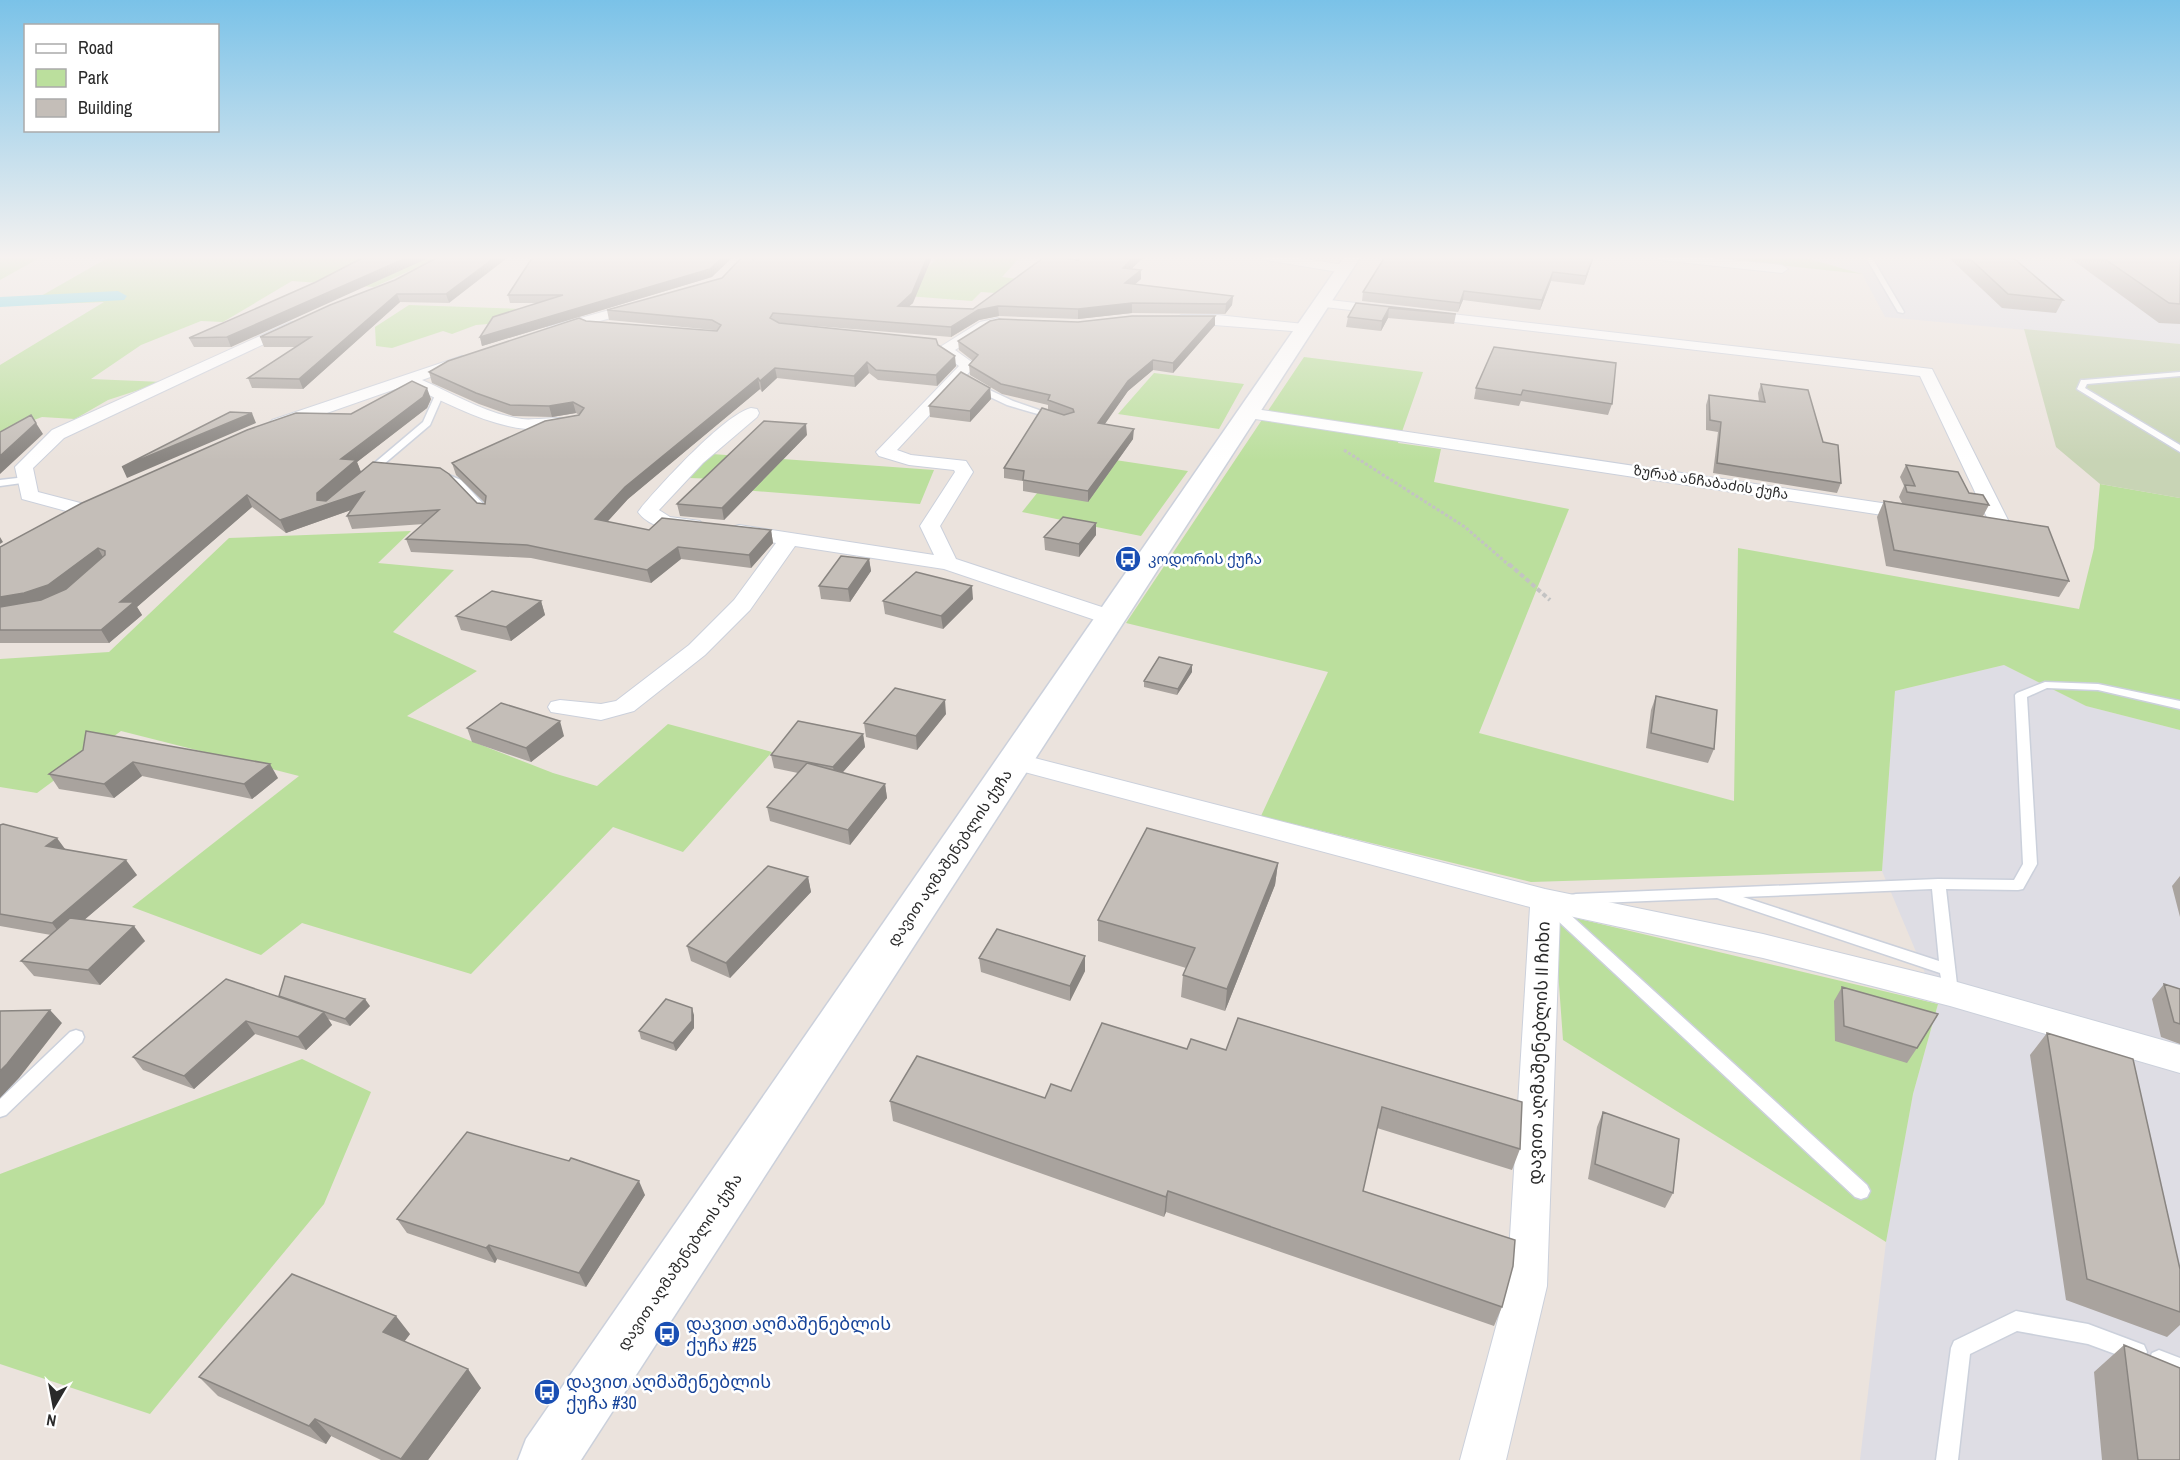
<svg xmlns="http://www.w3.org/2000/svg" width="2180" height="1460" font-family="'Archivo Narrow','Noto Sans Georgian',sans-serif">
<style>
.industrial{fill:#dedde4}
.green{fill:#bbdf9d}
.cemetery{fill:#c8d4b5}
.lines{fill:none;stroke-linecap:round;stroke-linejoin:round}
.canal{fill:#76d7e7;fill-rule:evenodd}
.lane-casing{stroke:#cbd0db;stroke-width:3}
.street-casing{stroke:#cbd0db;stroke-width:2}
.secondary-casing{stroke:#cbd0db;stroke-width:3}
.path-far1{stroke:#c3c3c3;stroke-width:3;stroke-dasharray:3 2;stroke-linecap:butt}
.path{stroke:#c3c3c3;stroke-width:4;stroke-dasharray:4.5 3;stroke-linecap:butt}
.lane{fill:#fff;fill-rule:evenodd}
.street{fill:#fff;fill-rule:evenodd}
.secondary{fill:#fff;fill-rule:evenodd}
.wall{fill:#a9a39e}
.shaded-wall{fill:#898581}
.building{fill:#c4beb8;stroke:#898581;stroke-width:1.5}
.labels{text-anchor:middle;stroke-width:5;stroke-linejoin:round;paint-order:stroke}
.far-street-label{font-size:14px;fill:#2a2a2a;stroke:#fff}
.transit-label{font-size:15px;fill:#164399;stroke:#fff;text-anchor:start}
.street-label{font-size:15px;fill:#2a2a2a;stroke:#fff}
.near-street-label{font-size:18px;fill:#2a2a2a;stroke:#fff}
.near-transit-label{font-size:18px;fill:#164399;stroke:#fff;text-anchor:start}
</style>
<rect width="100%" height="100%" fill="#ebe3dd"/>
<path class="industrial" d="M1799 256H2180V344L1885 317 1862 274Z
M2004 665 2086 706 2180 730V1460H1860L1886 1242 1913 1094 1938 1004 1882 871 1895 691Z"/>
<path class="green" d="M0 256H43L0 280Z
M111 256H386L379 260 438 258 374 287 292 281 223 322 201 321 141 345 91 379 163 382 108 400 75 419 42 417 0 433V365L104 302 0 306V298L41 296Z
M939 256H1021L1002 277 1077 286 1067 298 981 292 972 301 830 290 927 268Z
M1692 256H1799L1862 274 1704 257Z
M409 305 522 309 513 322 476 325 452 334 443 331 392 348 376 346 375 327Z
M1304 357 1423 372 1398 443 1441 449 1434 482 1569 509 1479 733 1734 801 1738 548 2079 609 2094 548 2100 484 2180 498V730L2086 706 2004 665 1895 691 1882 871 1531 882 1261 816 1328 672 1126 623Z
M1154 373 1244 384 1219 429 1118 414Z
M1069 453 1188 471 1141 536 1022 512Z
M712 454 934 470 920 504 743 490 749 480 689 478Z
M411 531 378 563 454 570 393 632 477 671 407 716 553 773 597 786 668 724 772 752 683 852 613 827 471 974 302 923 261 955 132 907 299 776 121 731 37 793 0 787V659L109 652 229 538Z
M1571 917 1938 1004 1913 1094 1886 1242 1563 1040 1555 929Z
M302 1059 371 1092 324 1204 150 1414 0 1364V1174Z"/>
<path class="cemetery" d="M2024 329 2180 344V498L2100 484 2056 447Z"/>
<g class="lines">
<path class="canal" d="M118 291 127 296 124 300 0 307V297Z"/>
<g class="lane-casing">
<path id="lane" d="M1865 256H1871L1904 312 1903 313 1898 312Z
M2180 372V376L2087 384 2085 388 2180 445V452L2077 389 2081 380H2084Z
M973 385H979L1013 401 1059 417 1055 419 1007 405 973 389Z
M437 391 444 393 430 425 371 475H365V471L423 422Z
M441 472 461 480 489 510V514H483L455 484 438 477 437 475Z
M26 477 29 478V482L0 486V480Z
M2045 682 2098 684 2180 701V709L2098 690 2047 688 2027 697 2037 864 2023 889 2018 890 1946 889 1958 993 1955 997 1950 999 1945 997 1940 973 1717 898 1576 904 1571 903 1569 899 1571 895 1576 894 1938 879 2014 880 2023 864 2015 695 2017 693ZM1932 889 1939 961 1743 897Z
M1548 898 1553 899 1867 1185 1870 1191 1867 1197 1861 1199 1855 1197 1543 907 1541 903 1543 899Z
M76 1030 82 1032 84 1037 82 1042 6 1115 0 1117V1099L70 1032Z
M2016 1311 2088 1324 2144 1345 2147 1352 2144 1359 2137 1362 2088 1344 2017 1331 1970 1354 1958 1460H1936L1951 1348 1954 1341Z
M2159 1350 2180 1358V1378L2152 1367 2149 1360 2152 1353Z"/>
</g>
<g class="street-casing">
<path id="street" d="M1260 256H1286L1344 265 1350 269 1344 273 1266 260Z
M1654 256H1691L1782 265 1788 269 1782 273 1660 260Z
M1321 299 1932 369 2012 528 2009 532H1995L1992 528 1920 376 1316 306V300Z
M642 301 649 305 647 308 553 334 546 330 548 327Z
M1181 315H1217L1304 324 1311 328 1304 332 1176 322 1174 319Z
M998 318 1005 322 1003 325 990 328 955 350 976 365 897 450 911 455 966 461 973 472 940 526 956 559 1120 613 1123 618 1120 623H1104L944 569 795 546 750 610 705 655 634 711 601 720 551 712 548 707 551 702 560 700 601 704 616 701 689 645 734 600 776 543 732 535 729 531 732 527 739 525 934 555 920 526 955 472 954 470 909 465 879 456 876 452 959 366 937 350 940 347 980 322Z
M291 322 296 323 298 326 296 329 64 438 33 468 38 492 88 505 91 509 88 513 81 515 22 499 15 467 52 430Z
M462 356 470 361 467 364 422 380C454 394 486 414 522 419 535 421 569 414 576 422L573 426C512 441 461 409 407 385L284 428H272L269 424 272 420Z
M751 408 757 409 759 413 757 417 703 463 659 510 670 517 700 521 703 525 700 529C681 534 650 529 638 512L641 508C661 484 724 415 751 408Z
M1248 408 1915 508 1925 514 1915 520 1242 417 1240 413Z
M1015 753 1545 889 1763 934 1950 980 2180 1045V1073L1950 1006 1763 958 1560 914 1547 1286 1506 1460H1460L1507 1286 1530 907 1006 767 1002 761 1006 755Z"/>
</g>
<g class="secondary-casing">
<path id="secondary" d="M1345 256H1361L581 1460H518L526 1439Z"/>
</g>
<path class="path-far1" d="M1344 450 1465 527 1510 566"/>
<path class="path" d="M1509 564 1550 600"/>
<use href="#lane" class="lane"/>
<use href="#street" class="street"/>
<use href="#secondary" class="secondary"/>
</g>
<path class="wall" d="M441 255 449 303 400 302 303 389 252 388 248 378 296 347H264L260 337 395 280Z
M1083 255H1146L1131 269 1141 270V279L1135 284 1233 296 1232 305 1225 314 1132 313 1078 319 999 316 979 320 951 337 779 323 938 345 956 366 937 386 878 380 869 373 855 387 777 378 762 392 760 389 628 499 607 522 649 530H771L773 543 751 568 681 559 651 583 531 558 411 552 406 539 424 524 352 529 347 516 351 510 286 533 252 507 137 607 142 615 109 643H0V547L351 414 431 399 427 408 357 462 361 472 477 503 485 504V503L456 475 452 463 579 415 576 413 552 417 513 416 479 404 432 383 429 372 586 321 717 331 714 330 609 320 607 310 722 278 753 259 913 303 909 306 973 309 1078 260Z
M1946 255H2010L2063 300 2056 313 2002 308Z
M2066 255H2180V324L2159 323Z
M1593 259 1584 285 1551 281 1540 310 1463 300 1458 312 1362 301 1363 292Z
M712 277 482 346 480 337 537 303H510L508 295Z
M316 282 231 347H194L189 338Z
M1356 303 1456 314 1454 324 1388 318 1381 331 1346 327 1348 317Z
M1078 322 1215 325 1173 373 1153 370 1128 391 1104 424 1133 439 1088 502 1023 491V481L1004 478V468L1048 410V405L1002 394 970 375 969 365 973 361 959 350 958 341Z
M1494 347 1612 404 1608 415 1521 401 1519 406 1474 399 1476 388Z
M1761 384 1823 442 1841 483 1837 493 1713 473 1718 432 1706 430V405L1709 395 1759 402 1758 393Z
M990 388 991 399 970 422 930 417 929 406Z
M807 435 724 520 680 516 677 504Z
M1906 465 1969 493 1989 505 1983 516 2069 581 2059 597 1886 566 1877 517 1884 501 1902 503 1899 497 1904 486 1900 477Z
M1096 523V535L1079 557 1045 550 1044 537Z
M869 559 871 571 850 602 821 599 819 586Z
M973 599 943 629 885 614 883 601Z
M541 601 545 615 511 641 461 630 456 616Z
M1192 672 1177 695 1144 687V681Z
M1656 696 1714 749 1708 763 1646 748 1651 710Z
M946 714 917 750 866 737 864 723Z
M467 728 564 736 531 762 472 742Z
M863 734 865 747 842 773 885 784 887 798 850 845 770 821 767 807 798 773 774 768 771 755Z
M83 750 278 778 252 799 142 776 114 798 59 789 49 774Z
M0 825 137 875 84 920 145 941 100 985 34 976 21 961 51 935 0 926Z
M1278 863 1275 885 1225 1011 1181 997 1183 975 1186 968 1098 941V920Z
M2180 876V917L2172 886Z
M808 877 811 892 730 978 691 961 687 946Z
M1085 956V971L1070 1001 981 972 979 958Z
M2164 984 2180 989V1044L2161 1037 2152 999Z
M1842 987 1917 1048 1907 1063 1835 1041 1834 1001Z
M279 996 370 1006 350 1026 328 1019 332 1025 306 1050 255 1034 194 1089 143 1070 133 1057Z
M694 1015V1028L676 1051 641 1039 639 1031Z
M2047 1033 2180 1269V1325L2167 1337 2066 1300 2030 1055Z
M1187 1049 1520 1149 1512 1170 1377 1128 1363 1191 1502 1307 1494 1326 1166 1212 1164 1217 893 1121 890 1101 1045 1098 1071 1091Z
M1603 1112 1673 1193 1665 1208 1588 1179 1597 1127Z
M645 1195 586 1287 497 1259 495 1263 407 1233 397 1219Z
M410 1334 404 1342 481 1388 428 1460H381L331 1436 326 1444 218 1396 199 1377Z
M2124 1345 2180 1460H2102L2094 1372Z"/>
<path class="shaded-wall" d="M413 255H435L231 347 227 337Z
M498 255H511L449 303 446 294Z
M725 255H735L712 277 482 346 480 337Z
M928 255H933L913 303 899 315 898 306Z
M1136 255H1146L1123 277V268Z
M1594 255 1593 259 1584 285 1586 276Z
M1141 270V279L1125 293V283Z
M1553 272 1551 281 1540 310 1542 300Z
M1464 291 1463 300 1458 312 1460 303Z
M397 294 400 302 303 389 299 379Z
M1233 296 1232 305 1225 314 1226 304Z
M1132 303V313L1078 319V309Z
M998 306 999 316 979 320 951 337V327L978 310Z
M1389 308 1388 318 1381 331 1382 321Z
M1215 316V325L1173 373V363Z
M955 356 956 366 937 386 936 375Z
M1153 360V370L1128 391 1098 434V423L1128 381Z
M867 362 869 373 855 387 854 376Z
M775 368 777 378 762 392 760 381Z
M758 378 760 389 628 499 598 532 595 519 625 487Z
M427 388 431 399 427 408 357 462 361 472 364 492 368 504 286 533 280 520 317 500V493L341 459Z
M990 388 991 399 970 422V411Z
M573 402 576 413 552 417 549 406Z
M252 413 256 423 127 478 122 467Z
M36 423 43 434 0 474V456Z
M806 424 807 435 724 520 722 508Z
M1134 429 1133 439 1088 502V491Z
M247 495 252 507 137 607 142 615 109 643 101 630 120 602Z
M1096 523V535L1079 557V544Z
M771 530 773 543 751 568 749 555Z
M0 537 3 542 0 544Z
M678 547 681 559 651 583 647 570Z
M98 548 105 561 56 598 0 611V597Z
M869 559 871 571 850 602 848 589Z
M972 586 973 599 943 629 941 616Z
M541 601 545 615 511 641 506 627Z
M1192 665V672L1177 695 1178 689Z
M945 700 946 714 917 750 916 736Z
M560 721 564 736 531 762 526 748Z
M863 734 865 747 836 780 833 767Z
M133 762 142 776 114 798 104 784Z
M270 764 278 778 252 799 244 784Z
M885 784 887 798 850 845 848 830Z
M57 838 68 853 46 846Z
M126 860 137 875 63 938 52 923Z
M1278 863 1275 885 1225 1011 1227 989Z
M808 877 811 892 730 978 726 963Z
M134 926 145 941 100 985 88 970Z
M1085 956V971L1070 1001V986Z
M365 999 370 1006 350 1026 345 1019Z
M692 1008 694 1015V1028L676 1051 673 1043Z
M50 1010 62 1023 19 1078 0 1098V1071Z
M324 1012 332 1025 306 1050 298 1037Z
M246 1021 255 1034 194 1089 184 1076Z
M639 1181 645 1195 586 1287 579 1273Z
M1168 1191 1166 1212 1164 1217 1166 1197Z
M489 1245 497 1259 495 1263 486 1248Z
M396 1316 410 1334 397 1351 383 1332Z
M468 1369 481 1388 428 1460H402L401 1459Z
M315 1419 331 1436 326 1444 309 1426Z"/>
<path class="building" d="M368 255H413L227 337 189 338 316 282Z
M442 255H498L446 294H397L299 379 248 378 311 337H260L330 305 395 280Z
M534 255H725L710 269 480 337 493 317 563 295H508Z
M744 255H750L753 259V255H928L912 293 898 306 973 309 1046 256 1078 260 1083 255H1136L1123 268 1141 270 1125 283 1233 296 1226 304 1132 303 1078 309 998 306 978 310 951 327 773 313 770 318 779 323 936 339 938 345 955 356 936 375 876 370 867 362 854 376 775 368 760 381 758 378 625 487 595 519 649 530 662 518 771 530 749 555 678 547 647 570 527 545 406 539 439 510 347 516 364 492 280 520 247 495 120 602H134L101 630H0V607L41 600 66 589 105 555V551L98 548 48 585 24 593 0 597V547L82 503 247 430 296 413 351 414 412 381 427 388 423 397 341 459 356 460 317 493V500L326 501 373 462 440 468 449 474 477 503 485 504 486 496 452 463 545 421 579 415 584 408 573 402 549 406 510 405 476 393 429 372 448 361 579 318 586 321 717 331 721 325 712 320 607 310 722 278Z
M1386 255H1594L1586 276 1553 272 1542 300 1464 291 1460 303 1363 292Z
M1966 255H2010L2063 300 2008 294Z
M2099 255H2180V304L2169 303Z
M1356 303 1456 314 1389 308 1382 321 1348 317Z
M1132 316H1215L1173 363 1153 360 1128 381 1098 423 1134 429 1088 491 1023 480 1024 471 1004 468 1042 408 1064 415 1074 412 1073 409 1048 400 1050 395 1001 384 969 365 978 355 958 341 990 321 999 319 1078 322Z
M1494 347 1616 363 1612 404 1523 390 1521 395 1476 388Z
M961 372 990 388 970 411 929 406Z
M1761 384 1808 390 1823 442 1838 445 1841 483 1717 463 1721 422 1710 420 1709 395 1765 402Z
M230 412 252 413 122 467Z
M31 415 36 423 0 456V432Z
M764 421 806 424 722 508 677 504Z
M1906 465 1958 472 1969 493 1983 495 1989 505 1907 492 1905 485 1915 486Z
M1884 501 2048 527 2069 581 1894 550Z
M1063 517 1096 523 1079 544 1044 537Z
M841 556 869 559 848 589 819 586Z
M916 572 972 586 941 616 883 601Z
M492 591 541 601 506 627 456 616Z
M1159 657 1192 665 1178 689 1144 681Z
M895 688 945 700 916 736 864 723Z
M1656 696 1717 710 1714 749 1651 733Z
M501 703 560 721 526 748 467 728Z
M798 721 863 734 833 767 771 755Z
M86 731 270 764 244 784 133 762 104 784 49 774 83 750Z
M807 763 885 784 848 830 767 807Z
M3 824 57 838 46 846 126 860 52 923 0 914V825Z
M1147 828 1278 863 1227 989 1183 975 1195 948 1098 920Z
M768 866 808 877 726 963 687 946Z
M70 918 134 926 88 970 21 961Z
M997 929 1085 956 1070 986 979 958Z
M285 976 365 999 345 1019 279 996Z
M226 979 324 1012 298 1037 246 1021 184 1076 133 1057Z
M2164 984 2180 989V1024L2174 1022Z
M1842 987 1938 1014 1917 1048 1844 1026Z
M666 999 692 1008V1021L673 1043 639 1031Z
M50 1010 7 1064 0 1071V1011Z
M1238 1018 1522 1102 1520 1149 1382 1107 1363 1191 1515 1240 1513 1266 1502 1307 1168 1191 1166 1197 890 1101 917 1056 1045 1098 1051 1084 1071 1091 1102 1023 1187 1049 1191 1039 1226 1050Z
M2047 1033 2133 1059 2180 1269V1312L2087 1279Z
M1603 1112 1679 1139 1673 1193 1595 1164Z
M467 1132 569 1161 571 1158 639 1181 579 1273 489 1245 486 1248 397 1219Z
M292 1274 396 1316 383 1332 468 1369 401 1459 315 1419 309 1426 199 1377Z
M2124 1345 2180 1368V1460H2138Z"/>
<linearGradient id="sky" x2="0" y2="1"><stop stop-color="#7ac2e8"/><stop offset="0.56" stop-color="#f6f2f0"/><stop offset="1" stop-color="#f6f2f0" stop-opacity="0"/></linearGradient>
<rect width="2180" height="460" fill="url(#sky)"/>
<defs>
<g id="bus-disc" transform="scale(1.35)"><circle r="9.5" fill="#1a4fb4" stroke="#fff"/><path d="M-5-6H5V4H4V6H2V4H-2V6H-4V4H-5ZM-3.5-4V0h7V-4ZM-3.5 1.2v1.5H-2V1.2ZM2 1.2v1.5H3.5V1.2Z" fill="#fff"/></g>
</defs>
<g fill-rule="evenodd">
<use href="#bus-disc" x="1128" y="559"/>
<use href="#bus-disc" x="667" y="1334"/>
<use href="#bus-disc" x="547" y="1392"/>
</g>
<g class="labels">
<g class="far-street-label">
<text transform="translate(1711 482) rotate(9)" y="5">ზურაბ ანჩაბაძის ქუჩა</text>
</g>
<g class="transit-label">
<text x="1148" y="564">კოდორის ქუჩა</text>
</g>
<g class="street-label">
<text transform="translate(950 858) rotate(-56)" y="5">დავით აღმაშენებლის ქუჩა</text>
<text transform="translate(680 1262) rotate(-56)" y="5">დავით აღმაშენებლის ქუჩა</text>
</g>
<g class="near-street-label">
<text transform="translate(1539 1053) rotate(-88)" y="6">დავით აღმაშენებლის II ჩიხი</text>
</g>
<g class="near-transit-label">
<text x="686" y="1330">დავით აღმაშენებლის<tspan x="686" dy="21">ქუჩა #25</tspan></text>
<text x="566" y="1388">დავით აღმაშენებლის<tspan x="566" dy="21">ქუჩა #30</tspan></text>
</g>
</g>
<rect x="24" y="24" width="195" height="108" fill="#ffffff" stroke="#aaaaaa" stroke-width="1.5"/>
<rect x="36" y="44" width="30" height="9" fill="#ffffff" stroke="#aaaaaa" stroke-width="1.5"/>
<text x="78" y="54" font-size="18" fill="#2a2a2a">Road</text>
<rect x="36" y="69" width="30" height="18" fill="#bbdf9d" stroke="#aaaaaa" stroke-width="1.5"/>
<text x="78" y="84" font-size="18" fill="#2a2a2a">Park</text>
<rect x="36" y="99" width="30" height="18" fill="#c4beb8" stroke="#aaaaaa" stroke-width="1.5"/>
<text x="78" y="114" font-size="18" fill="#2a2a2a">Building</text>
<g transform="translate(54 1406) rotate(190)" stroke="#ffffff" stroke-width="4.5" paint-order="stroke">
<path d="M0-4.5L10 22L0 15L-10 22Z" fill="#2a2a2a"/>
<text y="-9" font-size="16" font-weight="bold" text-anchor="middle" fill="#2a2a2a">N</text>
</g>
</svg>
